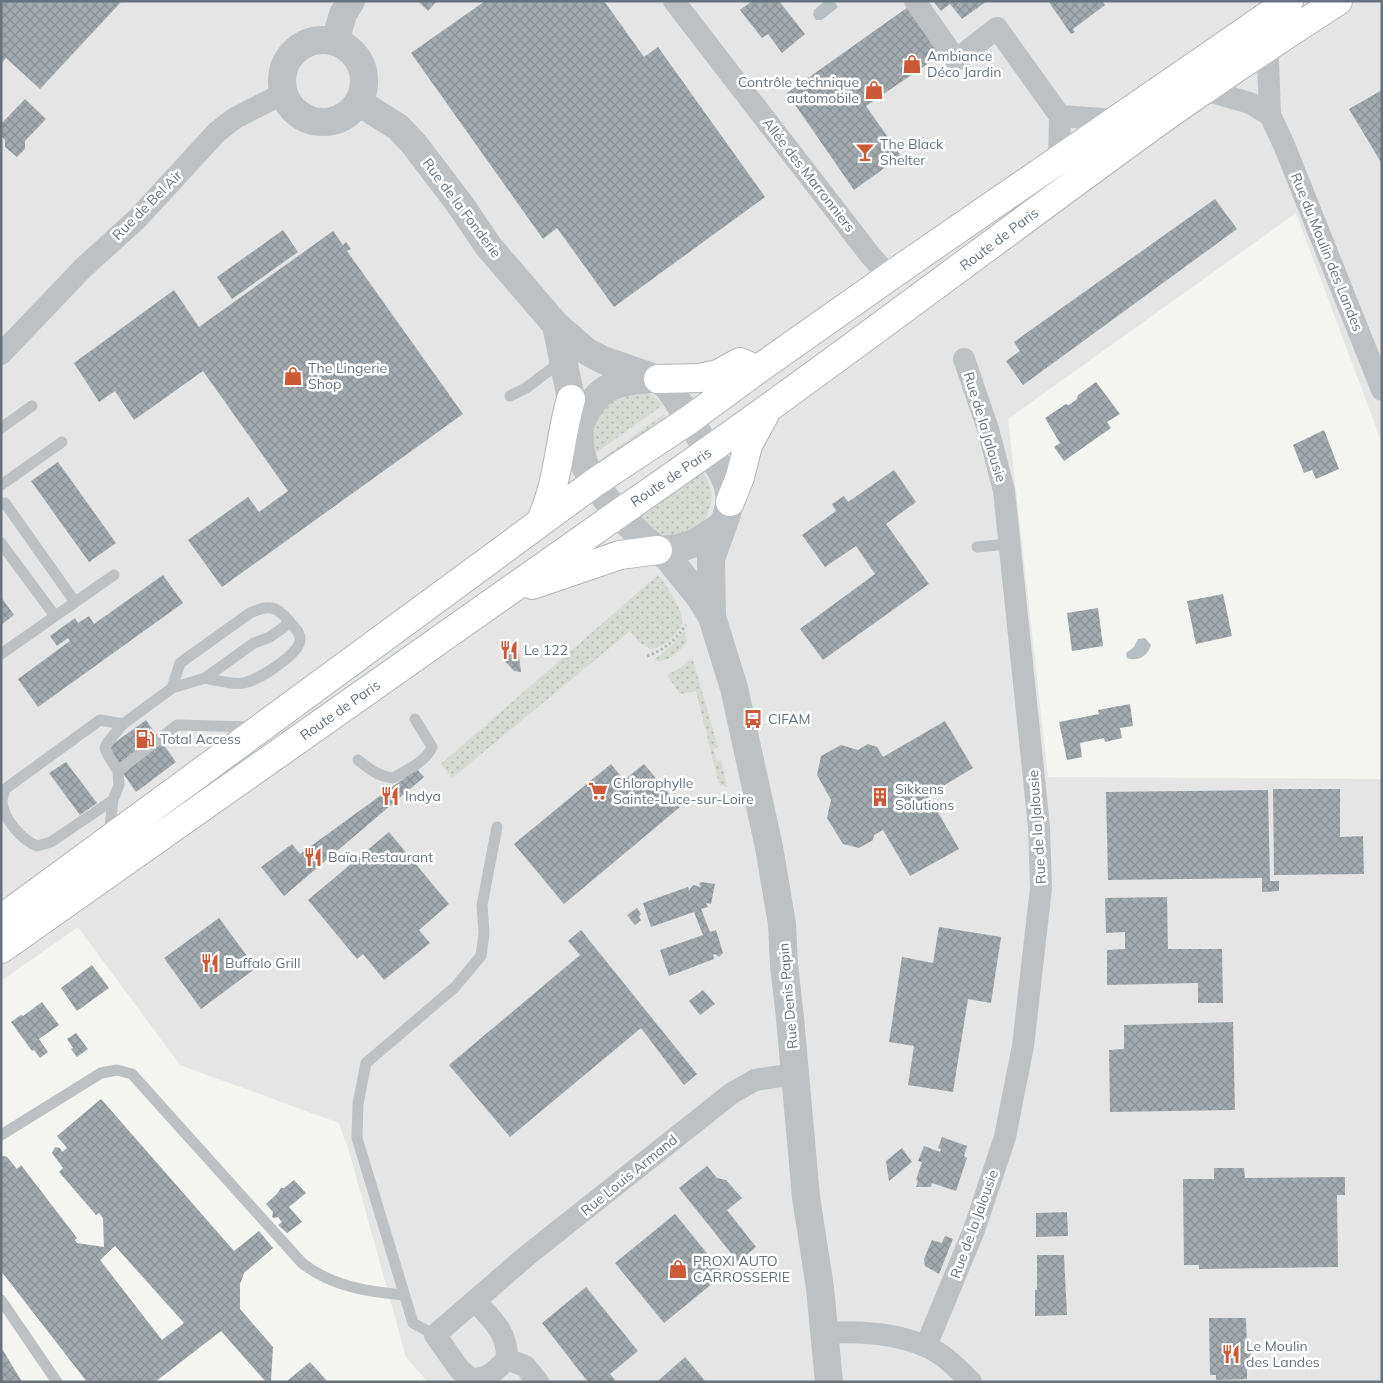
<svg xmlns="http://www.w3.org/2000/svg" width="1383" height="1383" font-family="Mulish,sans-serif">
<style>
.built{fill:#e4e5e4}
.grass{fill:url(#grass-dots)}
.water{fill:#b6c0c4}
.building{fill:url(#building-cross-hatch);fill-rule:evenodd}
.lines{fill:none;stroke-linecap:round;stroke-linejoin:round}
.primary-casing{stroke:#b1b5b8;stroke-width:30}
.path{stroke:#b7babc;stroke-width:3;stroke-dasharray:2.5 2.5;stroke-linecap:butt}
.service{stroke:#bdc1c4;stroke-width:11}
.minor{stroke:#bdc1c4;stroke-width:22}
.tertiary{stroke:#bdc1c4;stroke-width:28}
.primary{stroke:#fff;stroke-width:28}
.labels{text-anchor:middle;stroke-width:5;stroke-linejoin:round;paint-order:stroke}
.poi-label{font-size:14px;fill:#66737e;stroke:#fff;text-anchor:start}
.street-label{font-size:14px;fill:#66737e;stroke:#fff}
</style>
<defs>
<pattern id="grass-dots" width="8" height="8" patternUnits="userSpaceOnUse" patternTransform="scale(1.25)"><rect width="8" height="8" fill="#d5dad2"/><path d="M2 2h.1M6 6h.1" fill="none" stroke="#b1b5b0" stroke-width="1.8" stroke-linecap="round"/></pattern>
<pattern id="building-cross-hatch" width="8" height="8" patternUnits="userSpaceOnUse" patternTransform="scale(1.25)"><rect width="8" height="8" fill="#a4abb0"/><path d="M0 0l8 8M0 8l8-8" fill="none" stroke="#899094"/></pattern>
</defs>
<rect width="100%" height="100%" fill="#f4f4f0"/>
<path class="built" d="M1 1H1382V443L1296 213 1008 419 1048 777 1382 779V1382H428L406 1357 349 1151 339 1123 180 1065 78 927 1 981Z"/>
<path class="grass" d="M641 391 654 396 663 405 593 455 588 434 605 398Z
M664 414 666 419 600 465 597 462Z
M702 472C719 491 712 521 691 532 686 534 680 534 675 535 669 536 662 536 656 533 650 529 645 522 639 517Z
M658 575C666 584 684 611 682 623 681 628 677 632 674 635 668 643 660 647 651 649L640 643 630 631 452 778 441 764Z
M685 632 687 642C680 651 666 665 654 660L671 646 683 633Z
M691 658 693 660 718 747 713 749 717 761 721 760 727 787 720 785 718 780 696 691 680 694 667 675 680 668Z"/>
<path class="water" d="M825 1H834L838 7 822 20H816L813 15 814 10Z
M1145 638 1151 645C1148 656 1138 662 1127 658L1126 653 1134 647 1138 639Z"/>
<path class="building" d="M1 1H122L40 89 6 58 1 64Z
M418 1H437L428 11Z
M485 1H604L644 57 658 47 765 197 614 307 557 228 543 239 411 53Z
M752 1H779L805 34 782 53 768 34 762 38 740 10Z
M933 1H987L962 19 950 4 941 11Z
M1048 1H1102L1105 5 1073 29 1075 32 1071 34Z
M908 7 942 54 866 106 901 156 854 190 787 93Z
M1382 90V164L1349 109Z
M25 99 46 119 25 141V149L17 157 5 147V140L1 136V124Z
M1215 199 1237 229 1023 385 1006 361 1020 351 1014 342Z
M283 230 298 252 232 299 217 277Z
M333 231 343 245 346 242 351 249 347 251 463 414 222 587 188 540 248 497 259 512 288 491 203 371 134 420 115 391 99 402 74 363 174 290 199 327Z
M1096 382 1120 414 1107 422 1111 428 1064 461 1054 447 1060 443 1045 418 1066 404 1069 405 1077 399 1078 395Z
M1324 430 1339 469 1316 479 1312 470 1304 473 1293 445Z
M58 462 116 543 89 562 31 481Z
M894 470 916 502 886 524 929 584 823 660 800 629 875 574 856 546 825 567 802 535 836 511 832 504 844 496 848 502Z
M163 575 183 603 38 707 18 679 70 641 68 638 57 646 50 636 75 618 78 623 89 616 94 624Z
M1223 594 1232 636 1196 644 1187 601Z
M1 597 14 615 1 625Z
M1098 608 1103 646 1072 651 1067 613Z
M517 641 521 672 514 671 504 660 506 648 512 643Z
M1130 704 1133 726 1120 728 1122 738 1105 742 1104 738 1080 743 1082 757 1067 760 1059 722 1099 714 1098 710Z
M146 720 176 762 136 792 106 749Z
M945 721 973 768 928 795 959 849 910 876 883 830 874 835 873 840 859 848 843 844 827 818 831 800 817 775 821 756 841 745 858 750 868 744 877 747 883 757Z
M66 762 97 803 80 815 49 773Z
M611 764 624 780 644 764 680 807 564 904 514 844Z
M417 769 424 777 284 896 261 867 292 844 300 854Z
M1273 789H1340V837L1363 836 1364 874 1274 875Z
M1268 790 1270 881H1279V891L1262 892V878L1108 880 1106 792Z
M389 832 449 904 419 930 430 943 384 980 363 954 357 959 308 900Z
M702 882 715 884 711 904 706 903 708 907 701 909 710 932 716 930 723 953 719 957 715 954 713 955 714 959 669 976 660 950 703 935 694 912 651 927 643 903 688 887 689 891 693 885 701 887 699 883Z
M1167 897 1168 949H1222L1223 1003H1198V983L1107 985V950L1125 949V932L1106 933 1105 898Z
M637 908 641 914 639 917 641 920 635 925 627 915Z
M219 918 256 968 201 1009 164 958Z
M939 927 1001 937 991 1003 968 999 953 1092 908 1085 914 1046 889 1042 902 957 933 963Z
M581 930 697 1074 684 1085 641 1028 510 1137 449 1065 580 955 568 941Z
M92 965 109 988 77 1011 61 988Z
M703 990 715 1004 700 1015 689 1001Z
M42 1002 59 1025 39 1039 48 1052 40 1058 34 1050 32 1051 11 1022 21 1015 23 1016Z
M1233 1022 1235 1110 1110 1112 1109 1050 1124 1049V1025Z
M76 1033 88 1049 77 1057 71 1049 73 1048 67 1039Z
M101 1099 234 1251 259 1231 273 1248 244 1273 240 1284V1309L273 1347 271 1380 273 1382H266L221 1331 155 1382H87L1 1271V1157L4 1156 7 1157 17 1169 21 1165 77 1238 75 1240 77 1243 104 1247 103 1218 99 1213 96 1215 59 1172 63 1168 52 1153 55 1147 60 1148 62 1152 67 1148 57 1136ZM115 1246 184 1323 162 1340 100 1260Z
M942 1137 967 1146 964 1156 967 1158 956 1191 932 1183 931 1187H916L918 1181 916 1180 922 1162 918 1161 924 1146 940 1152 941 1149 938 1148Z
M902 1148 912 1162 889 1181 886 1161Z
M707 1166 717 1178 726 1180 742 1198 727 1210 756 1247 738 1262 679 1188Z
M1214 1168H1244L1245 1178 1345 1177V1195H1337L1338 1267 1199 1269V1265H1184L1183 1179H1214Z
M294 1180 306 1193 289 1207 302 1222 287 1233 278 1225 282 1222 278 1217 274 1218 272 1217 273 1212 266 1204 277 1194 281 1188H284Z
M1067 1212 1068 1236 1036 1237V1213Z
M675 1214 724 1274 664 1323 615 1263Z
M945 1236 953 1239 939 1274 925 1266 924 1259 932 1240 942 1243Z
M1037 1255H1064L1067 1315 1035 1316V1290H1037Z
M586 1287 638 1351 610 1374 615 1380 613 1382H588L542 1323Z
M1209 1318H1246L1247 1349H1251L1252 1360H1247V1379L1216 1380V1375H1210Z
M1 1347 22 1382H1Z
M685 1357 706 1382H657Z
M310 1362 328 1382H286Z"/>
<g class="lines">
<g class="primary-casing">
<path id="primary" d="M658 379 700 378 718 374 740 362 755 369
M730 502 740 477 748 445 765 414
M540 522C559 483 559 440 571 399
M532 585 620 555 658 550
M1 919 594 483 689 420 757 370 903 267 1289 1
M1 949 618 514C790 396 956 269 1125 146 1194 95 1266 48 1338 1"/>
</g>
<path class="path" d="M647 656C666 649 674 641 686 625"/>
<path class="service" d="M510 396 526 388 563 360
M1 428 32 406
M1 485 62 442
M1 503H5L75 602
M1 543 55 616
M977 547 1009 544
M1 654 114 575
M205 678C216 680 232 685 243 683 257 681 299 655 300 640 301 633 293 626 289 621
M358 760C369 769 378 776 393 778 405 771 427 761 432 747L415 719
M118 771 108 755 105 748 108 742 123 724 172 688 205 678 254 643 270 637 284 627 289 621C276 605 268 605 250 613L180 663 172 688
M113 800 51 842 37 846C22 840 3 819 2 801 2 797 4 793 5 789L100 720 123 724
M109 835 113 800 119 785 118 771 177 725 253 727
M1 1135 101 1073 117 1070 132 1074 302 1263C331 1286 368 1292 404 1295
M1 1300 57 1382
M435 1335 413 1323 357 1138 358 1104 366 1063 455 987 481 956 484 933 482 905 497 827"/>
<path class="minor" d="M674 1 870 255 890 277
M915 1 956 60 997 28 1060 116 1059 160
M1269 45 1268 61 1270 115 1284 145 1382 390
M1204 90 1250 103 1270 115
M1060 116 1116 120
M1 354 84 267 137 219 217 132 235 118 284 93
M475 1301C492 1319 508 1333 507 1359 496 1371 488 1379 471 1379L460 1370 435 1335 529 1254 732 1093 755 1080 795 1074
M825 1333C859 1331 894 1333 925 1346 943 1353 958 1369 971 1382
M926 1346 974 1230 1005 1137 1023 1046 1041 888 1039 827 1004 491 988 429 964 359
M507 1359 525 1366 538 1382"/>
<path class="tertiary" d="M282 81a41 41 0 1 1 82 0a41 41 0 1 1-82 0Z
M335 42 343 14 351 1
M358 102 398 127 414 144 459 203 489 247 556 325 586 351 603 360 658 379 668 387 677 400 722 472 728 486 730 502 727 514 711 559 712 617
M556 325 571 399 578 412 580 449 585 466 594 483 618 514 645 540 668 558 699 596 712 617 734 688 769 847 782 924 784 965 790 1018 806 1197 820 1288 829 1382
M579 427C595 388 611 381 652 379
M658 550C689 549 697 543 722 525"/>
<use href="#primary" class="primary"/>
</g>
<defs>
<g id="shop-bare" transform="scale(1.5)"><path d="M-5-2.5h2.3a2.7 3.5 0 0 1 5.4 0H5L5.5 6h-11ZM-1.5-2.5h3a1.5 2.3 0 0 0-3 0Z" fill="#ce5936" stroke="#fff" stroke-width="2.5" paint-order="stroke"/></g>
<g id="bar-bare" transform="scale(1.5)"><path d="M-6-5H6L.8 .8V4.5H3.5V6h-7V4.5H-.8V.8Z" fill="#ce5936" stroke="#fff" stroke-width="2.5" paint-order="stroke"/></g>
<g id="restaurant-bare" transform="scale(1.5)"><path d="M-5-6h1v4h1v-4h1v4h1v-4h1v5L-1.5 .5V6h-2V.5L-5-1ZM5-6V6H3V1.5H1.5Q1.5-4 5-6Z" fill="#ce5936" stroke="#fff" stroke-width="2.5" paint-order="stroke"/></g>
<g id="bus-bare" transform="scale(1.5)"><path d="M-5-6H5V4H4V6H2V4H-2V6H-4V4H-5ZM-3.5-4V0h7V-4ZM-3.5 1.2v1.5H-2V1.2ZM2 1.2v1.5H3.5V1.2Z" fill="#ce5936" stroke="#fff" stroke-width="2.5" paint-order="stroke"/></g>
<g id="fuel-bare" transform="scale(1.5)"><path d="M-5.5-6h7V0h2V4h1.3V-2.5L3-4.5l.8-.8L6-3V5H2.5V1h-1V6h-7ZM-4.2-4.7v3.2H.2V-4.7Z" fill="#ce5936" stroke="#fff" stroke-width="2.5" paint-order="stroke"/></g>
<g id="supermarket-bare" transform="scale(1.5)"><path d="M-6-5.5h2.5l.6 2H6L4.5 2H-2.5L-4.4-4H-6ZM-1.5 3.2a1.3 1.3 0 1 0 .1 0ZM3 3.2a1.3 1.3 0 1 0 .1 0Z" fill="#ce5936" stroke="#fff" stroke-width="2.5" paint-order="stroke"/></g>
<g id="building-bare" transform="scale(1.5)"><path d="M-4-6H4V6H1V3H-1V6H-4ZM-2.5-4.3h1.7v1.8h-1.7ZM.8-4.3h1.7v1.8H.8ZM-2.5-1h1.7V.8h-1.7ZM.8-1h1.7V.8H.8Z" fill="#ce5936" stroke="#fff" stroke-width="2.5" paint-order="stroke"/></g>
</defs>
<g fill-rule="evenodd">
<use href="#shop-bare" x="912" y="64"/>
<use href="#shop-bare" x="874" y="90"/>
<use href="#bar-bare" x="865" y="152"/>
<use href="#shop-bare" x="293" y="376"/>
<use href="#restaurant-bare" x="509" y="650"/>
<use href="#bus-bare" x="753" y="719"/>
<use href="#fuel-bare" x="145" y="739"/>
<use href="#supermarket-bare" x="598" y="791"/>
<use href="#restaurant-bare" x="390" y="796"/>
<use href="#building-bare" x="880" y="797"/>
<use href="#restaurant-bare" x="313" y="857"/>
<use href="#restaurant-bare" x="210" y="963"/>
<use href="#shop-bare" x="678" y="1269"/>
<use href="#restaurant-bare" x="1231" y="1354"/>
</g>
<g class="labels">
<g class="poi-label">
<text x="927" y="61">Ambiance<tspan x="927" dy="16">Déco Jardin</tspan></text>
<text x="859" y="87" text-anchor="end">Contrôle technique<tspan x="859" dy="16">automobile</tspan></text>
<text x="880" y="149">The Black<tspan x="880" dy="16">Shelter</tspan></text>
<text x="308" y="373">The Lingerie<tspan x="308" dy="16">Shop</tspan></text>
<text x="524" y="655">Le 122</text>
<text x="768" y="724">CIFAM</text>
<text x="160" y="744">Total Access</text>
<text x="613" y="788">Chlorophylle<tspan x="613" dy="16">Sainte-Luce-sur-Loire</tspan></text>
<text x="895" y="794">Sikkens<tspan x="895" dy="16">Solutions</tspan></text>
<text x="405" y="801">Indya</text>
<text x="328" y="862">Baïa Restaurant</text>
<text x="225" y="968">Buffalo Grill</text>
<text x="693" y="1266">PROXI AUTO<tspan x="693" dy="16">CARROSSERIE</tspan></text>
<text x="1246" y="1351">Le Moulin<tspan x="1246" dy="16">des Landes</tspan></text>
</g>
<g class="street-label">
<text transform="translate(809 175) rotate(52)" y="5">Allée des Marronniers</text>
<text transform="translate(147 205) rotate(-45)" y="5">Rue de Bel Air</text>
<text transform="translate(462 208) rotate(53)" y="5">Rue de la Fonderie</text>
<text transform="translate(999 239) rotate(-37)" y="5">Route de Paris</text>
<text transform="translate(1327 252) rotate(68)" y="5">Rue du Moulin des Landes</text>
<text transform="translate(985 427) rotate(73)" y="5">Rue de la Jalousie</text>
<text transform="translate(671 477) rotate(-34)" y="5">Route de Paris</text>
<text transform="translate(340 710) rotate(-35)" y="5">Route de Paris</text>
<text transform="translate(1037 827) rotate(-94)" y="5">Rue de la Jalousie</text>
<text transform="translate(788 996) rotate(-95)" y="5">Rue Denis Papin</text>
<text transform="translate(629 1175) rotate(-39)" y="5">Rue Louis Armand</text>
<text transform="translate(974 1224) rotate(-70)" y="5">Rue de la Jalousie</text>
</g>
</g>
<rect width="1383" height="1383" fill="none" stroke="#66737e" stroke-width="5"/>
</svg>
